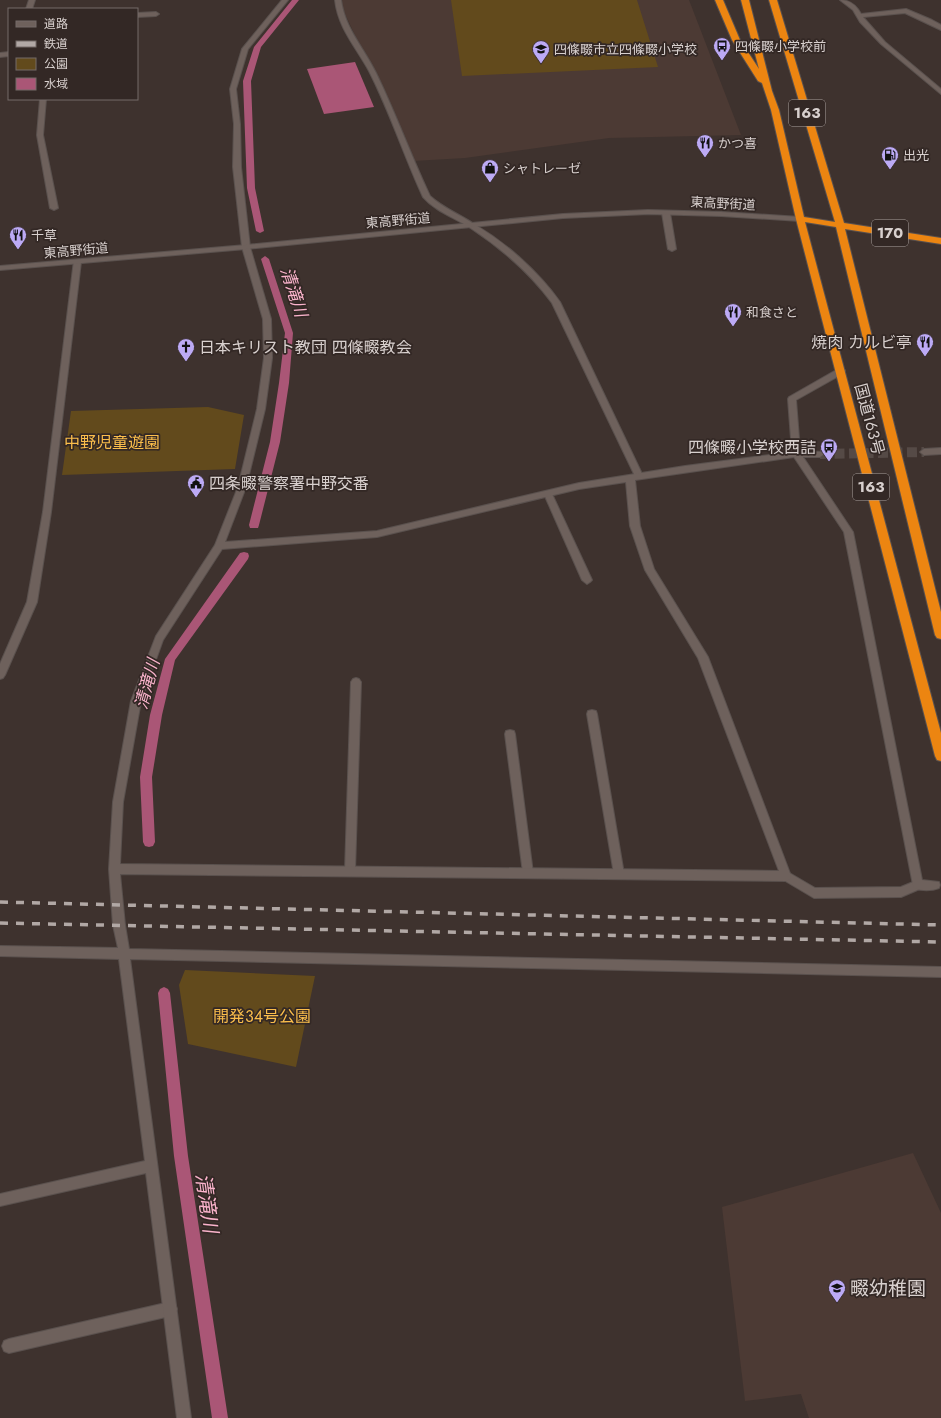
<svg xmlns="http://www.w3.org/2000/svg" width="941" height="1418" font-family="Jost,'Noto Sans JP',sans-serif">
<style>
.built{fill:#4c3a34}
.green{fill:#624a1c}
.water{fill:#aa5676}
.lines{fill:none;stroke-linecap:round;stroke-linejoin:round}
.stream{fill:#aa5676;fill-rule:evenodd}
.street-tunnel{stroke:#554a46;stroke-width:10;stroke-dasharray:10 4.5;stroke-linecap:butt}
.lane-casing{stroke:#5a514e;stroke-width:2}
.street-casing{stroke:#5a514e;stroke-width:2}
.secondary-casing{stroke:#5a514e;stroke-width:2}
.highway-casing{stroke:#5a514e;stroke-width:2}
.lane{fill:#6e615c;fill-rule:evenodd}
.street{fill:#6e615c;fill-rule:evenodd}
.secondary{fill:#6e615c;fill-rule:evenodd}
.highway{fill:#ec8511;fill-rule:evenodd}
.rail{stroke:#b1a8a5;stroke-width:3.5;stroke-dasharray:8 8;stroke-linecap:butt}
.labels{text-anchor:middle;stroke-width:3.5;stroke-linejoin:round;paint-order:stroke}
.far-poi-label{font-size:13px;fill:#d8d0ce;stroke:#332825;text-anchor:start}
.far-street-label{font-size:13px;fill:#d8d0ce;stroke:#332825}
.shield{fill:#332825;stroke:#a69e9b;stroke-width:1}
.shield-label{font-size:15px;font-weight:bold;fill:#d8d0ce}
.poi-label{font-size:16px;fill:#d8d0ce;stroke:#332825;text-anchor:end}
.street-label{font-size:16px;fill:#d8d0ce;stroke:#332825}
.park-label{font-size:16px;fill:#fbbe4b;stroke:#332825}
.water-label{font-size:17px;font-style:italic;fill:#fab3cb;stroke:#332825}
.near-poi-label{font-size:19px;fill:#d8d0ce;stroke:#332825;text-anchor:start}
.near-water-label{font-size:20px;font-style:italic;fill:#fab3cb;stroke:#332825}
</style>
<rect width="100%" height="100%" fill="#3e322e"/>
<path class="built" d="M342 0H689L741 135 609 138 465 158 413 161 340 3Z
M913 1153 941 1213V1418H809L801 1394 745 1401 722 1207Z"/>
<path class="green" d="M451 0H637L658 67 462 76Z
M208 407 244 415 235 469 62 475 71 411Z
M185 970 315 976 296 1067 188 1044 179 985Z"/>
<path class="water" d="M355 62 374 107 324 114 307 69Z"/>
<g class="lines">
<path class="stream" d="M292 0H299L261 47 251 81 255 188 264 231 260 233 256 231 247 188 243 81 254 47Z
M265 256 269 259 293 333 289 383 280 442 259 525 258 528H250L249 525 270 442 279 383 285 333 261 259Z
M244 552 248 553 249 556 248 559 175 660 162 715 152 777 155 842 153 846 149 847 145 846 143 842 140 777 150 715 165 659 240 553Z
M164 987 168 989 170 993 188 1156 228 1418H212L174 1156 158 993 160 989Z"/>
<path class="street-tunnel" d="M820 454 924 452"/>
<g class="lane-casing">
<path id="lane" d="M335 0H341C345 29 364 48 376 73 396 114 411 156 430 196 443 208 459 214 474 224 506 243 538 271 560 302L643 476 642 478H636L635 476 552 303C530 273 502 249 472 229 456 218 436 212 423 197 404 156 390 112 369 71 356 47 338 28 335 0Z
M663 211H666L670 213 676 249 672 251 668 249 662 213Z
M548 491 552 494 592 580 590 582 587 584 582 580 544 494Z
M356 678 359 679 361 682 355 871 354 874 350 876 346 874 345 871 351 682 353 679Z
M592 710 596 711 597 714 624 874 623 877 619 879 615 877 614 874 587 714 588 711Z
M510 730 514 731 515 734 533 873 532 876 528 878 524 876 523 873 505 734 506 731Z
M786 871 815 888 901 887 918 880 922 882 923 885 922 888 901 897 814 898 782 879 781 876 782 873Z
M170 1302 175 1304 177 1309 175 1314 170 1316 9 1353 4 1351 2 1346 4 1341 9 1339Z"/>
</g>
<g class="street-casing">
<path id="street" d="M29 0H35L32 9H26Z
M282 0H288L248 49 236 89 240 124 241 167 250 247 271 319 272 358 265 409 246 487 225 542 377 531 579 483 685 466 792 452 788 399 789 397 838 369H844L845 371 844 373 796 400 800 451 823 452 824 454 820 457H803L853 532 922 880 939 882 940 885 939 888C932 891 921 891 914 888L913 885 844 532 794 457 635 480 640 526 654 569 708 657 791 876 790 879 786 881 120 874 125 925 129 949 941 967V977L130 959 191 1418H177L146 1173 0 1206V1194L145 1161 119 959 0 956V946L118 948 113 925 109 869 113 802 131 701 156 636 215 545 238 487 257 409 264 358 263 319 242 247 233 167 234 124 230 89 242 49ZM626 482 630 526 645 570 698 658 779 871 120 864 123 802 141 701 163 640 222 549 377 537 579 489Z
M840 0C850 0 856 5 861 14L906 9 932 20 941 25V30L905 13 863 17 885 42 941 89V94L881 44 860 22 853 10Z
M137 13 156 12 159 14 156 16 137 17Z
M9 52V56L0 57V53Z
M40 99H46L43 135 58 208 54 210 50 208 37 135Z
M74 260H80L81 262 51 512 37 602 5 675 3 678 0 679V664L27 602 43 512Z
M941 448V454L924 455 920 452 924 449Z"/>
</g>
<g class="secondary-casing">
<path id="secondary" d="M648 210 721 212 800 217 804 219 800 221 721 216 648 214 563 218 246 249 0 270V266L246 245 563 214Z"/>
</g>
<g class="highway-casing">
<path id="highway" d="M715 0H723L740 40 759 69 741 0H749L772 91 779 110 804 217 835 222 769 0H777L844 223 941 238V244L845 229 941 612V639L937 638 935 635 836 227 805 222 941 733V761L937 760 935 756 796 219 771 110 762 83 758 81 732 40Z"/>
</g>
<use href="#lane" class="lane"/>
<use href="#street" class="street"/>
<use href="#secondary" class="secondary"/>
<use href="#highway" class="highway"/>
<path class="rail" d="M0 902 941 925
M0 923 941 942"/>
</g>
<defs>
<g id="bus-pin" transform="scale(0.9)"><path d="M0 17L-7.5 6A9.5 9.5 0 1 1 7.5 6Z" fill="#bcaaf5" stroke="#332825"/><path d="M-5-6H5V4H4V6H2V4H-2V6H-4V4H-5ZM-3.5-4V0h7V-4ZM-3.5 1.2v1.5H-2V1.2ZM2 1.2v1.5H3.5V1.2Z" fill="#111"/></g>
<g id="school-pin" transform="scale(0.9)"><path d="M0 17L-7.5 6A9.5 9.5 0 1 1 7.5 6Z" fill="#bcaaf5" stroke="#332825"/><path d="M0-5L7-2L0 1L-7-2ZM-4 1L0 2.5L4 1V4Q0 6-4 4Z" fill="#111"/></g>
<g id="restaurant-pin" transform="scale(0.9)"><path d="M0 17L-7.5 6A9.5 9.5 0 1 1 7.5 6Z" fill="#bcaaf5" stroke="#332825"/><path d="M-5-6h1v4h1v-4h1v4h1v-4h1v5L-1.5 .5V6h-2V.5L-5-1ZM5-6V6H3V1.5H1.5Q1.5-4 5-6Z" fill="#111"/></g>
<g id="fuel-pin" transform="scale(0.9)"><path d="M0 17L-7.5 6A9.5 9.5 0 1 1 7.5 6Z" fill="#bcaaf5" stroke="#332825"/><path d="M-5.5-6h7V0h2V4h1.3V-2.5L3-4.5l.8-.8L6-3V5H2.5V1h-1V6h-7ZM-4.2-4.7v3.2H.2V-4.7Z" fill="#111"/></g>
<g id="shop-pin" transform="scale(0.9)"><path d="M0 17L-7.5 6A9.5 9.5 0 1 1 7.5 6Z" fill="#bcaaf5" stroke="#332825"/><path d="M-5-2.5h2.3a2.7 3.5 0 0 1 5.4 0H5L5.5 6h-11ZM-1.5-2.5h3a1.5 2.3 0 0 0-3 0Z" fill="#111"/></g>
<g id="church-pin" transform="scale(0.9)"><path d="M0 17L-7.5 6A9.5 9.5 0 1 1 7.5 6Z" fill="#bcaaf5" stroke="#332825"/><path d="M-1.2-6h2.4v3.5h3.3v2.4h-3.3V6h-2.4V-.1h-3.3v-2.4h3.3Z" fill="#111"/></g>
<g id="civic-pin" transform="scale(0.9)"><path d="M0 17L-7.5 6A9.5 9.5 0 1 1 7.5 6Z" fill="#bcaaf5" stroke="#332825"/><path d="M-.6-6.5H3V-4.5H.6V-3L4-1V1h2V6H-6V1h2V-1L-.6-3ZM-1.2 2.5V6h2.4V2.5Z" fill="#111"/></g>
</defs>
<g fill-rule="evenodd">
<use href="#bus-pin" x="722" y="46"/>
<use href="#school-pin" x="541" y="49"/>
<use href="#restaurant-pin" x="705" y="143"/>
<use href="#fuel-pin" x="890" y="155"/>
<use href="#shop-pin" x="490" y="168"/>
<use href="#restaurant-pin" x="18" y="235"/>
<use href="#restaurant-pin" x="733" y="312"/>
<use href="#restaurant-pin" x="925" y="342"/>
<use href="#church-pin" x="186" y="347"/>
<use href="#bus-pin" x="829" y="447"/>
<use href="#civic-pin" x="196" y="483"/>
<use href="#school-pin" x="837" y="1288"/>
</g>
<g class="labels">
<g class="far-poi-label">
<text x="735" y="51">四條畷小学校前</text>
<text x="554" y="54">四條畷市立四條畷小学校</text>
<text x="718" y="148">かつ喜</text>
<text x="903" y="160">出光</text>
<text x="503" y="173">シャトレーゼ</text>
<text x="31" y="240">千草</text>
<text x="746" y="317">和食さと</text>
</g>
<g class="far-street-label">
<text transform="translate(723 203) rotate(3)" y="5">東高野街道</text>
<text transform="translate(398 220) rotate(-5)" y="5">東高野街道</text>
<text transform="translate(76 250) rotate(-5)" y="5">東高野街道</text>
</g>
<g class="shield">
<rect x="789" y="100" width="36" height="26" rx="3"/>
<rect x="872" y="220" width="36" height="26" rx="3"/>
<rect x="853" y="474" width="36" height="26" rx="3"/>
</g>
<g class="shield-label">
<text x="807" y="118">163</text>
<text x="890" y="238">170</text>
<text x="871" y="492">163</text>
</g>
<g class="poi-label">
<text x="912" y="348">焼肉 カルビ亭</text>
<text x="199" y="353" text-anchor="start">日本キリスト教団 四條畷教会</text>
<text x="816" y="453">四條畷小学校西詰</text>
<text x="209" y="489" text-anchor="start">四条畷警察署中野交番</text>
</g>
<g class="street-label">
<text transform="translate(870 419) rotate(75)" y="6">国道163号</text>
</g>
<g class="park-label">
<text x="112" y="448">中野児童遊園</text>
<text x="262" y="1022">開発34号公園</text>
</g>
<g class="water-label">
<text transform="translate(294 292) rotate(72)" y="6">清滝川</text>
<text transform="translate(147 684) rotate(-75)" y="6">清滝川</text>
</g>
<g class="near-poi-label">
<text x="850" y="1295">畷幼稚園</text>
</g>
<g class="near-water-label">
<text transform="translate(207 1203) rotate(82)" y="7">清滝川</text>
</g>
</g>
<rect x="8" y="8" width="130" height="92" fill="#332825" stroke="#756b69"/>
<rect x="16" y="21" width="20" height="6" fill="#6e615c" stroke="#756b69"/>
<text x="44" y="28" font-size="12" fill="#d8d0ce">道路</text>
<rect x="16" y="41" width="20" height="6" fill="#b1a8a5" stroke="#756b69"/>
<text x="44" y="48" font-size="12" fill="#d8d0ce">鉄道</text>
<rect x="16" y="58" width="20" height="12" fill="#624a1c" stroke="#756b69"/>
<text x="44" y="68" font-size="12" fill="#d8d0ce">公園</text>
<rect x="16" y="78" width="20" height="12" fill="#aa5676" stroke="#756b69"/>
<text x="44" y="88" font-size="12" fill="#d8d0ce">水域</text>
</svg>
